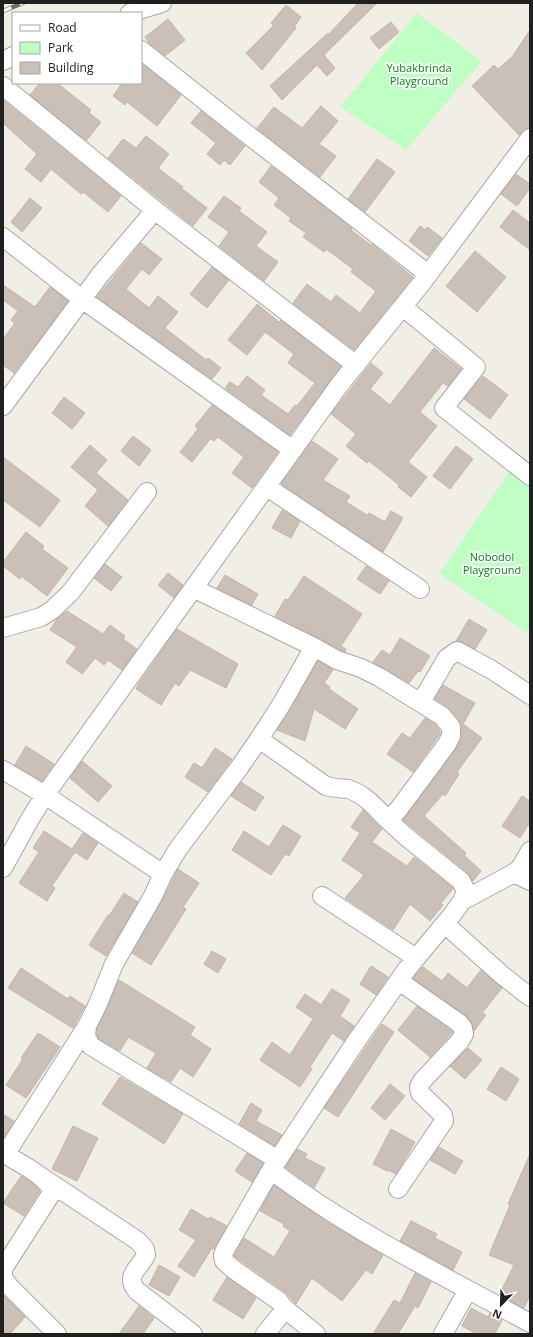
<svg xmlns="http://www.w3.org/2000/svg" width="533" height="1337" font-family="'Open Sans',sans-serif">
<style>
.park{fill:#bfffc4}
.building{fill:#cac0b8;stroke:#c5b4a6}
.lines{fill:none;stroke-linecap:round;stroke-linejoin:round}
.street-casing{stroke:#a7a7a7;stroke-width:20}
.street{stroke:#fff;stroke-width:18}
.rail-casing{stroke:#6e6e6e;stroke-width:4.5}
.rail{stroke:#fff;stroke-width:3;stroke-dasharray:9;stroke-linecap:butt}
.labels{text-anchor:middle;stroke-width:3.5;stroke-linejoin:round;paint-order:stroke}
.park-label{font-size:11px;fill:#01860d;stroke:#fff}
</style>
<rect width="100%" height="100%" fill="#f1eee5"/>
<path class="park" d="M417 13 482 61 406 150 340 107Z
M513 466 530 480V627L526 632 439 574Z"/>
<path class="building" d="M358 3H377L324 55 335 68 327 76 317 65 282 100 270 86 328 33 329 34Z
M286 5 301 17 294 27 296 28 262 70 246 53 274 25 271 23Z
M168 19 185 40 165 56 149 43 145 37Z
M391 22 399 32 379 49 370 38Z
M530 30V128L526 129 519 135 472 86 494 65 498 69 512 57Z
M141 63 181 95 157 126 127 102 125 105 113 96 122 83H141Z
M40 83H57L91 110 89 113 101 122 86 141 30 95Z
M3 100 121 196 108 212 83 192 81 194 51 169 41 182 25 169 37 154 3 123Z
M321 106 338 121 319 144 336 156 320 177 257 128 274 107 302 128Z
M201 111 245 146 230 165 224 160 220 165 207 154 216 143 191 123Z
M146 136 169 154 158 168 183 187 181 188 207 208 193 226 108 158 123 139 136 148Z
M377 159 395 172 365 212 348 199Z
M271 166 352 228 351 230 371 245 372 244 413 277 354 350 293 303 307 284 331 302 336 295 360 313 376 291 351 272 353 269 326 249 324 252 303 237 306 233 289 221 291 218 274 205 279 198 259 182Z
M516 174 530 184V188L517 206 501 194Z
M224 196 241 208 239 211 267 232 256 246 278 262 264 281 219 246 229 232 208 217Z
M30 198 42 208 22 232 11 222Z
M513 210 530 223V250L500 227Z
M420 226 425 230 427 227 442 238 428 256 409 241Z
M141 243 162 259 149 275 142 269 126 289 149 308 158 296 178 312 165 328 206 360 208 358 221 368 212 379 97 297Z
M475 251 506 277 477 312 446 286Z
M212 267 229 280 207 308 190 294Z
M3 285 35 307 50 287 68 301 14 373 3 365V339L15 323 11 320 18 311 3 300Z
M257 304 279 322 281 320 341 366 290 435 225 388 230 382 238 387 247 376 265 390 261 395 288 414 295 405 297 406 315 383 288 363 294 354 265 332 247 355 228 340Z
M434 348 461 369 448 386 443 383 420 412 437 426 408 462 427 477 411 497 398 487 399 485 369 461 367 463 346 446 356 434 331 414 371 363 383 373 370 389 390 405Z
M483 376 508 395 490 419 464 399Z
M64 397 85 413 72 429 52 413Z
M212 405 278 452 252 488 232 473 244 457 218 437 214 441 211 438 192 462 180 452 198 429 195 426Z
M133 436 151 450 139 466 121 451Z
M312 441 338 459 323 480 350 496 346 502 367 515 369 513 385 522 391 511 403 518 383 552 281 484Z
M90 445 107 460 96 473 128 500 108 526 85 506 98 490 71 467Z
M456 446 473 459 450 489 433 476Z
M3 457 60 500 40 527 3 500Z
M282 510 300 521 291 538 272 528Z
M26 532 44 546 42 549 68 568 47 596 21 576 20 579 3 566V562Z
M105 564 122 577 111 591 94 578Z
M366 566 389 581 380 594 357 579Z
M168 573 183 585 174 598 158 585Z
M225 575 258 594 252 605 217 588Z
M304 576 362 614 341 646 346 649 345 652 275 616 285 599 288 600Z
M67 611 103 634 110 625 125 636 123 639 137 649 122 670 108 660 104 665 95 658 82 674 66 662 77 647 50 630 57 619Z
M469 619 487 630 475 649 462 642 456 641Z
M177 629 238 664 226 688 190 670 179 686 175 683 161 705 136 689 139 683Z
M400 638 430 656 420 672 418 671 409 683 373 662 382 650 390 655Z
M318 661 333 670 324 683 330 687 329 689 358 709 345 729 314 709 305 741 277 730Z
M443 685 475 703 463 724 482 738 457 772 459 774 445 796 443 794 424 816 466 853 464 855 481 871 473 881 468 873 403 820 455 750 461 740 462 727 459 720 448 707 435 699Z
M425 718 435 724 440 731V734L413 772 387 754 402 733 410 738Z
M26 746 54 764 42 781 15 765Z
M215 748 232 759 208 792 185 777 194 763 202 768Z
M82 761 112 786 98 802 70 778Z
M241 782 264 797 255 811 231 796Z
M522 796 530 801V822L520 838 502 826Z
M363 810 382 829 372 842 407 866 414 857 453 888V889L441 903 443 905 430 921 410 904 393 930 345 898 364 875 342 860 360 833 351 827Z
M283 825 301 836 289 856 285 854 271 875 232 850 244 831 269 847Z
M44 831 72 849 83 833 98 843 87 860 75 852 52 886 55 888 47 901 19 883 39 852 33 848Z
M178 869 199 883 183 907 186 909 151 965 132 953 162 901Z
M124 893 138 902 106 956 89 945 108 915 109 916Z
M212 951 226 959 218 973 204 964Z
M371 966 388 977 376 995 360 984Z
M423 967 442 981 448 973 467 988 481 970 502 988 482 1013 486 1015 474 1031 471 1022 465 1015 413 978Z
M21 968 68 999 70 996 85 1006 73 1028 8 988Z
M119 980 195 1027 190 1035 211 1049 193 1077 180 1068 171 1082 147 1068 156 1053 128 1037 120 1051 99 1039 97 1034V1029Z
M332 989 350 1000 340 1016 354 1026 344 1041 332 1033 310 1067 312 1069 300 1087 260 1060 272 1042 290 1055 313 1019 296 1007 305 994 321 1005Z
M417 1006 453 1032 430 1057 398 1030Z
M382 1024 394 1032 338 1117 324 1108Z
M38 1033 60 1047 26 1098 6 1085 23 1059 21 1058Z
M468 1048 482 1060 465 1079 450 1066Z
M501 1067 519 1079 506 1101 487 1089Z
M120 1077 183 1114 164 1144 102 1104Z
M390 1084 405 1096 385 1120 371 1108Z
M251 1103 262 1110 256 1121 282 1135 275 1146 239 1124Z
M3 1114 14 1121 3 1139Z
M73 1126 98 1138 77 1181 52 1169Z
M391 1129 415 1142 396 1174 388 1170 387 1171 373 1164Z
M439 1147 463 1161 455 1174 430 1160Z
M297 1149 307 1154 305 1158 325 1168 314 1188 285 1167Z
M247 1153 263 1163 252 1182 235 1171Z
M530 1154V1295L524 1308 499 1295 514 1265 489 1255 510 1205 508 1204Z
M21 1176 31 1182 40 1191 24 1216 3 1203Z
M274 1185 327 1222 383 1255 372 1274 366 1270 342 1301 312 1278 296 1304 285 1292 234 1256 244 1238 274 1257 290 1231 283 1226 284 1224 260 1211Z
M191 1209 208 1219 210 1217 227 1226 214 1249 212 1248 194 1277 178 1266 196 1240 179 1230Z
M411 1221 437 1234 435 1238 462 1252 453 1270 400 1241Z
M159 1265 180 1277 169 1296 149 1285Z
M415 1273 431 1282 418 1308 415 1306 398 1334H373L394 1300 400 1303Z
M227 1277 256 1298 243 1319 213 1300Z
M3 1295 25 1317 10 1334H3Z
M139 1306 154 1318 143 1334H119Z
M471 1308 488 1317 490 1313 502 1320 495 1334H477L462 1326Z"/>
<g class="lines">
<g class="street-casing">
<path id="street" d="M130 13 162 3
M141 50 233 123 428 274
M3 61 13 56
M3 86 161 215 356 365
M3 237 82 299 293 450
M403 307 476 367 444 408 530 476
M3 406 100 275 155 210
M267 487 420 589
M195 589 314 647 337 660 361 668 379 677 442 716 451 727V736L447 744 398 810 388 820 404 835 461 881 466 891 462 901 452 915 407 969 355 1043 271 1170 225 1250 223 1255 224 1261 233 1269 279 1301 283 1307 282 1313 265 1334
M3 628 41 617 52 610 70 593 147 492
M421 702 447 658 457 651 492 670 530 695
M259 739 326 786C333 788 341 788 348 789 365 794 376 808 388 820
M3 770 45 795 163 874
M3 868 30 819 45 795 340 384 421 284 530 138
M514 873 530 881
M322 896 416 958
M462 901 514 873 521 867 530 851
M445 924 502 975 530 997
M3 1153C20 1164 43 1173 53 1191L8 1261 3 1269V1275
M5 1155 87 1026
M278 1160 91 1046 86 1036 87 1026 97 1006 114 964 153 896 163 874 178 849 239 768 259 739 281 705 314 647
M271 1170C351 1231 442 1275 530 1323
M40 1176 138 1241 145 1249 146 1255C139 1269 124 1276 137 1291L193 1334
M398 1189 444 1121 443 1115 420 1093 419 1087 422 1081 460 1041 464 1034 463 1028 459 1023 399 981
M3 1278 9 1286 57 1334
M283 1307 316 1334
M443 1334 468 1290"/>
</g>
<use href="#street" class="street"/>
<g class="rail-casing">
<path id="rail" d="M3 11 23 3"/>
</g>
<use href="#rail" class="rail"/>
</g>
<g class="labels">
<g class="park-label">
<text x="419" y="72">Yubakbrinda<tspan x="419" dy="13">Playground</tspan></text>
<text x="492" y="561">Nobodol<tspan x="492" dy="13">Playground</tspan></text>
</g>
</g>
<rect width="533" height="1337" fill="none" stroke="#202020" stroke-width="8"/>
<rect x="12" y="12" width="130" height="72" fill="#ffffff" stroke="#a6a6a6"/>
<rect x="20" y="25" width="20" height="6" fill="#ffffff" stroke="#a6a6a6"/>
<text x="48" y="32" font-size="12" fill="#202020">Road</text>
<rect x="20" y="42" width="20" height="12" fill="#bfffc4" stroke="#a6a6a6"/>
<text x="48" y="52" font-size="12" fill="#202020">Park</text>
<rect x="20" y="62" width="20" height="12" fill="#cac0b8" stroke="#a6a6a6"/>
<text x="48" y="72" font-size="12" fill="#202020">Building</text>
<g transform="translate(501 1305) rotate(203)" stroke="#ffffff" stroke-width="3" paint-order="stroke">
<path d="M0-3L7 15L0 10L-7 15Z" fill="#202020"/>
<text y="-6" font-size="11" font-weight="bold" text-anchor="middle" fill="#202020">N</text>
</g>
</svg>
